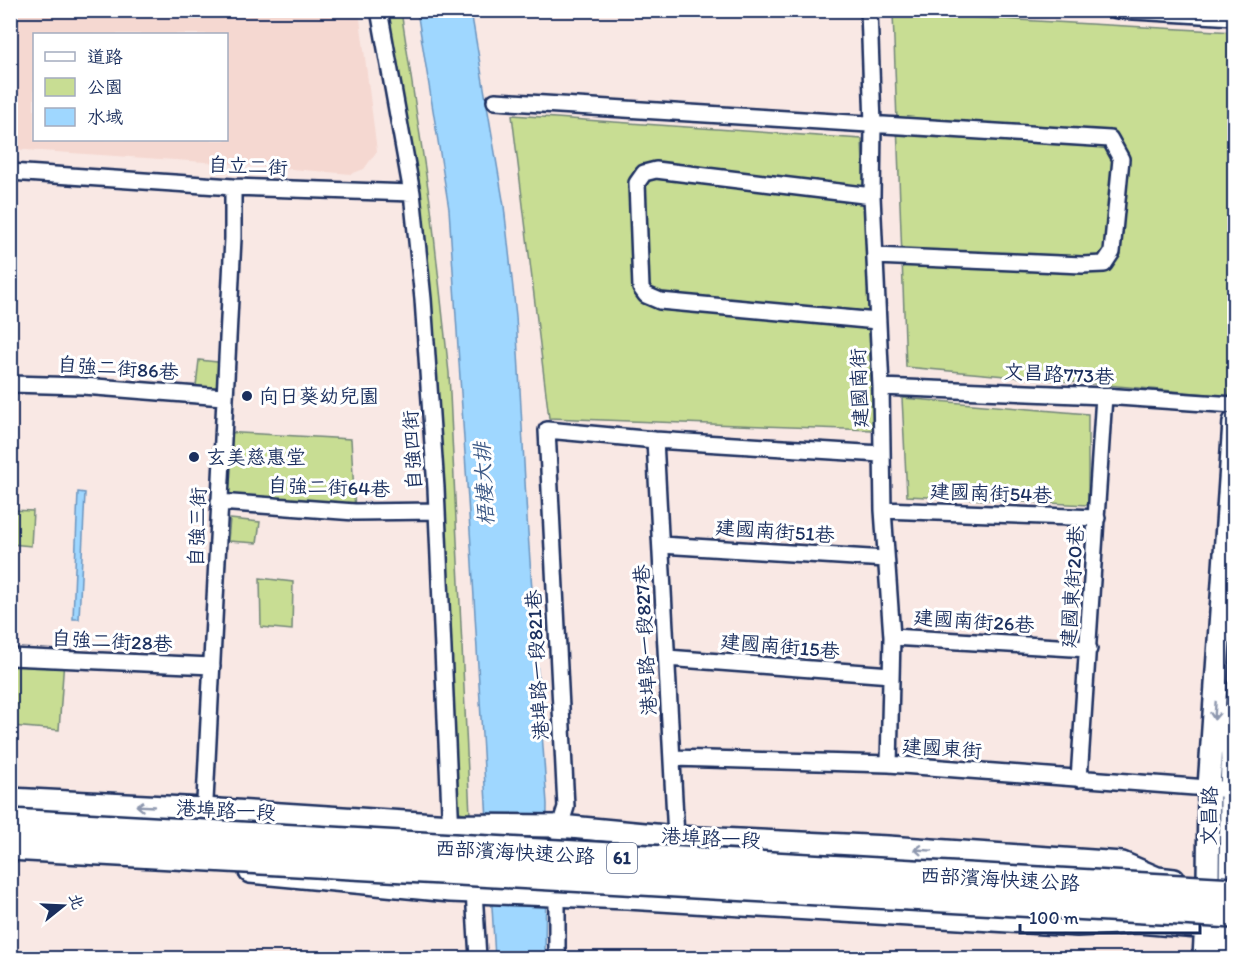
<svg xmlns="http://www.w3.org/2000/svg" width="1245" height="969" font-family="Itim,'LXGW WenKai TC',sans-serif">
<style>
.built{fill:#f5d8d1;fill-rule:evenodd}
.green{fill:#c8dd93;stroke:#728678;stroke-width:1.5}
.water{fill:#9fd7ff;stroke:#6a94bf;stroke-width:1.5}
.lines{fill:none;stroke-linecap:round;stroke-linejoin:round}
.street-casing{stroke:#1b2f5e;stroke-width:20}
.secondary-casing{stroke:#1b2f5e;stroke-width:26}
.street{stroke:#fff;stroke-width:15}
.secondary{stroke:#fff;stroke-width:21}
.highway-bridge-casing{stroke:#1b2f5e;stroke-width:32;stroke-linecap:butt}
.highway-bridge{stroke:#fff;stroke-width:27}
.oneway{stroke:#8d97ae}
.poi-dot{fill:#1b2f5e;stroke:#fff;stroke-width:2}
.labels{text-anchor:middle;stroke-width:6;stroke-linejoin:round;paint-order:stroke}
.shield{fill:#fff;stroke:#5f6d8e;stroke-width:1.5}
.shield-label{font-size:18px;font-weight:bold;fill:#1b2f5e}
.street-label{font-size:20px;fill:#1b2f5e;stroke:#fff}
.poi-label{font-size:20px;fill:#1b2f5e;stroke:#fff;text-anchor:start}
.water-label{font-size:21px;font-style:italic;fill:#3c5986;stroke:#fff}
</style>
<rect width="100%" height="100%" fill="#f9e8e4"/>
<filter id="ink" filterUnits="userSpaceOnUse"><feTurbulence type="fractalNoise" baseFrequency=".0167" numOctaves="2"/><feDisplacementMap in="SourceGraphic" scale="12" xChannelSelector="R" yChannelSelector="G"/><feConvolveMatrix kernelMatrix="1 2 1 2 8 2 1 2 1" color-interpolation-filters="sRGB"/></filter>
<g filter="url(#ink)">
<path class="built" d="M10 11H359L377 151 364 169 351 174 220 163 11 149ZM34 34H226V140H34Z"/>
<path class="green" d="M378 11H401L431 208 449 373 470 815 450 809 413 213Z
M893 13 1234 32V228L1229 396 906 367Z
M512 115 862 139 873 430 549 418Z
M199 360 226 363 223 397 195 395Z
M902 398 1088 414V505L907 496Z
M222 432 351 439 355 512 219 502Z
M11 510 33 511 31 546 11 544Z
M230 519 260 522 257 543 228 541Z
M260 578 293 582 292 630 261 627Z
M10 656 64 660 59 730 11 726Z"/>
<path class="water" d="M417 11H471L504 206 516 316 527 518 547 804 545 958H495L471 546 449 209Z
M78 492 85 493 79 619H73Z"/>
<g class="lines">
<g class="street-casing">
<path id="street" d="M379 10 412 193 423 299 436 488 451 834
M869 10 873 125 872 196 881 387 883 510 892 637 889 764
M1117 10 1234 17
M495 101 1110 139 1121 159 1112 252 1104 264 1082 265 875 256
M10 172 233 187 412 193
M872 196 656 170 644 173 637 183 641 288 646 295 660 301 877 321
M10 384 83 386 223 397
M881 387 1104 396 1234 405
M655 440 676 837
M219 502 355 512 437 511
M883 510 1097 518
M661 545 886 559
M892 637 1089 649
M10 657 212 666
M667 658 891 675
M672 758 889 764 1234 790
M1079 779 1104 396
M203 841 233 238V187
M559 859 560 826 566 807 547 430 655 440 881 454
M474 891 478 958
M557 958V886"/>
</g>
<g class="secondary-casing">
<path id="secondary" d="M10 799 204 809 451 825 560 826 676 837 888 847 1122 863 1157 878 1174 880
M250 872 450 891 627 898 1077 925 1138 922 1234 930
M1204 958 1208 883 1209 787 1234 422
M1224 958 1230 886 1231 790 1234 712"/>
</g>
<use href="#street" class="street"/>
<use href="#secondary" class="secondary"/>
<g class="highway-bridge-casing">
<path id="highway-bridge" d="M10 823 1234 892
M10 846 1234 914"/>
</g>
<use href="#highway-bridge" class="highway-bridge"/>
</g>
<defs><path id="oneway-shaft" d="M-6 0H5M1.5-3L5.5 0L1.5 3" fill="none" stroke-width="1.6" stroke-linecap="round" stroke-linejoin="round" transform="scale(1.5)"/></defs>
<g class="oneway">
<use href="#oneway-shaft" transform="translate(1215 711) rotate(94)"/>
<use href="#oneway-shaft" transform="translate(145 806) rotate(-177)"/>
<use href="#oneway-shaft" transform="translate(923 850) rotate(-176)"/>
</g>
</g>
<g class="poi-dot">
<circle cx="247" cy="396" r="6"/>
<circle cx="194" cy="457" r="6"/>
</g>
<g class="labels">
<rect class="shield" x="607" y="843" width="30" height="30" rx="4.5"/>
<g class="shield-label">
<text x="622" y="864">61</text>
</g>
<g class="street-label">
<text transform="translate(248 166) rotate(3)" y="7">自立二街</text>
<text transform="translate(118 368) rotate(4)" y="7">自強二街86巷</text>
<text transform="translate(1059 374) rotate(3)" y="7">文昌路773巷</text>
<text transform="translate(859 388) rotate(-92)" y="7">建國南街</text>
<text transform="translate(412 450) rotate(-93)" y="7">自強四街</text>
<text transform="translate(329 487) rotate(2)" y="7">自強二街64巷</text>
<text transform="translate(991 493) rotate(2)" y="7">建國南街54巷</text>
<text transform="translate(197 527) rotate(-88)" y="7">自強三街</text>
<text transform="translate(775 531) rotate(4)" y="7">建國南街51巷</text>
<text transform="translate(1072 587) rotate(-86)" y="7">建國東街20巷</text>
<text transform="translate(974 621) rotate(4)" y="7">建國南街26巷</text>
<text transform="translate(645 640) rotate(-93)" y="7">港埠路一段827巷</text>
<text transform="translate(112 641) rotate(3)" y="7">自強二街28巷</text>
<text transform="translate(780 646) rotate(5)" y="7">建國南街15巷</text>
<text transform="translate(537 665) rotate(-93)" y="7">港埠路一段821巷</text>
<text transform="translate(942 748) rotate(4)" y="7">建國東街</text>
<text transform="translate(226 810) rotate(3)" y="7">港埠路一段</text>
<text transform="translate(1209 816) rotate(-89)" y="7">文昌路</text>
<text transform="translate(711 838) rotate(3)" y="7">港埠路一段</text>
<text transform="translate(515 852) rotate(3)" y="7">西部濱海快速公路</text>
<text transform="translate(1000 879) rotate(3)" y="7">西部濱海快速公路</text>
</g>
<g class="poi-label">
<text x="259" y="403">向日葵幼兒園</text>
<text x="206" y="464">玄美慈惠堂</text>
</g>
<g class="water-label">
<text transform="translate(484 484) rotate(-93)" y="7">梧棲大排</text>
</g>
</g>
<rect width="1245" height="969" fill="none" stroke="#fff" stroke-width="36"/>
<rect x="18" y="18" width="1209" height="933" fill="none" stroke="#1b2f5e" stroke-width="2" filter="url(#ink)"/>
<rect x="33" y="33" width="195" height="108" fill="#ffffff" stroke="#a4acbf" stroke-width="1.5"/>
<rect x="45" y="52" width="30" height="9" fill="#ffffff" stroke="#a4acbf" stroke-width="1.5"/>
<text x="87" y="63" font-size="18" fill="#1b2f5e">道路</text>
<rect x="45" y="78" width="30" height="18" fill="#c8dd93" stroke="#a4acbf" stroke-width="1.5"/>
<text x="87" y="93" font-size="18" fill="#1b2f5e">公園</text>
<rect x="45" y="108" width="30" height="18" fill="#9fd7ff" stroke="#a4acbf" stroke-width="1.5"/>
<text x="87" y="123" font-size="18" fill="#1b2f5e">水域</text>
<g transform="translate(63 906) rotate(72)" stroke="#ffffff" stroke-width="4.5" paint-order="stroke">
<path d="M0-4.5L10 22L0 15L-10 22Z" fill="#1b2f5e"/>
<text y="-9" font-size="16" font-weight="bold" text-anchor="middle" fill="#1b2f5e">北</text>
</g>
<path d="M1020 924v9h180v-9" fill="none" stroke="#1b2f5e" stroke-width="3"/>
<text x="1029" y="924" font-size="18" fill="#1b2f5e" stroke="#ffffff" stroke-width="4.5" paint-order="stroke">100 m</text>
</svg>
